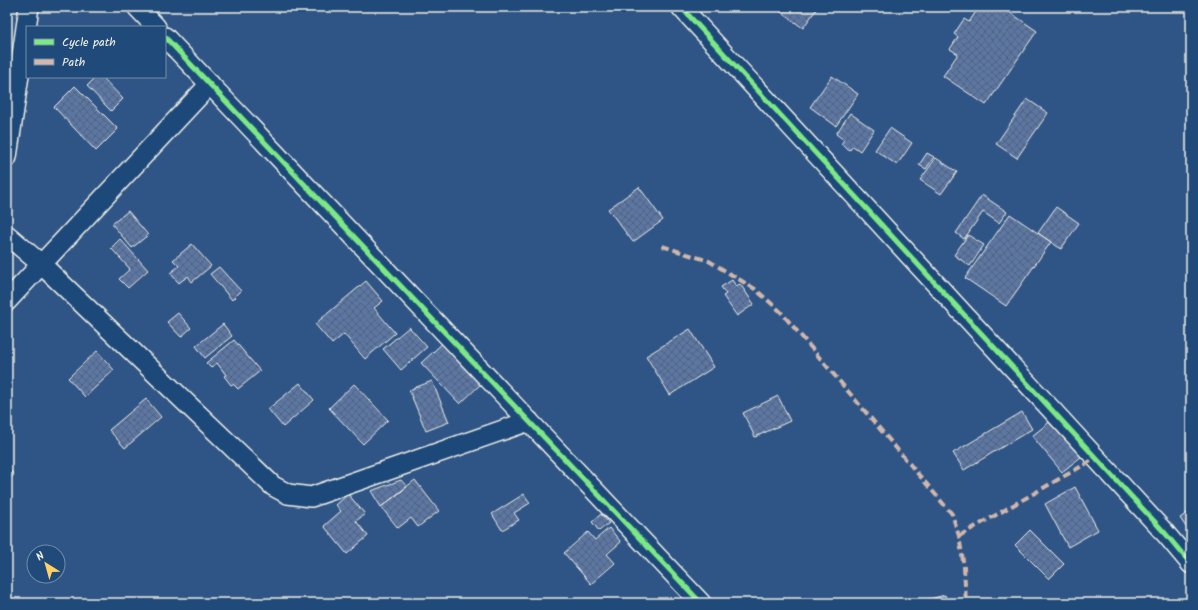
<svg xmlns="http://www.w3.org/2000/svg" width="1198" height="610" font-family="Kalam,sans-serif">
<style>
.building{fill:url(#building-cross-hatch);stroke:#f4f1e8}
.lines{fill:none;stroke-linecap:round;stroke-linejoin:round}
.street-casing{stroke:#f4f1e8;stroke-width:22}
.street{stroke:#1f4a7a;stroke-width:19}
.quiet{stroke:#d1b7ad;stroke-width:4;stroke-dasharray:8 4;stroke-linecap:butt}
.cycleway-casing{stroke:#1f4a7a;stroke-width:8}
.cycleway{stroke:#7ce984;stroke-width:5}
</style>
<defs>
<pattern id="building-cross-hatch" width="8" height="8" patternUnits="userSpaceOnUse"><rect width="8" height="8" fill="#5c77a4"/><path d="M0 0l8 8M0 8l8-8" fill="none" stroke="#53627a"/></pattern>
</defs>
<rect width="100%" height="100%" fill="#2e5585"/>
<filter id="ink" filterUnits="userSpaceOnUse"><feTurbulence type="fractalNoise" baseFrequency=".025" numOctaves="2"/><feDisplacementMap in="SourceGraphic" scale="8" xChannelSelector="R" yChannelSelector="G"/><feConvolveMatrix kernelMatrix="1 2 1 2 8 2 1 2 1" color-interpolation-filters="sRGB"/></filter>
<g filter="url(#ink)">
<path class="building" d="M774 7H818L803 28Z
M979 7H1002L1037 31 986 105 943 76 958 54 950 49 958 37 954 34 964 19 969 22Z
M832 76 858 94 836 126 810 107Z
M96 77H102L123 99 111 111 87 86Z
M75 86 118 129 96 151 54 107Z
M1027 99 1048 113 1017 158 996 144Z
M850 113 874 130 860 151 853 146 850 150 841 144 844 140 836 134Z
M890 128 912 143 897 165 875 150Z
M927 153 934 157 926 169 919 165Z
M936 158 957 172 941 194 920 180Z
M639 187 663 220 633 242 608 209Z
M982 195 1007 212 999 223 983 212 964 239 956 233Z
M1056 207 1079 223 1061 249 1038 233Z
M128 211 148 235 132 248 112 224Z
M1010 214 1051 242 1006 306 965 278Z
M968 235 984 245 970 266 954 255Z
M120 239 148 270 128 288 119 279 130 269 111 248Z
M192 244 211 266 192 282 188 276 179 283 170 273 179 266 173 260Z
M219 267 241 291 232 300 210 274Z
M732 280 736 286 740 284 754 304 737 316 723 296 726 294 721 287Z
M366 281 383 301 374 308 395 333 365 359 344 334 332 344 315 324Z
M178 313 191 328 181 337 167 322Z
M223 324 232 336 205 358 196 346Z
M409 327 427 347 401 370 383 349Z
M690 329 714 367 670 395 646 356Z
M234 340 260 371 238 389 233 384 231 385 224 376 226 375 217 363 211 368 206 363Z
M445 341 484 381 460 404 421 363Z
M97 351 114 370 85 397 68 378Z
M432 381 449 422 426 431 409 390Z
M300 383 314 400 283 427 268 409Z
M354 384 388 420 363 444 329 408Z
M778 396 790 421 755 437 743 413Z
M146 399 161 417 125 448 109 430Z
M1022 412 1032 429 964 470 953 453Z
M1052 420 1082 456 1062 472 1032 436Z
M7 466 14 475 7 481Z
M401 480 407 487 381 507 371 491Z
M415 480 439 511 418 527 411 518 398 528 381 507Z
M1075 487 1098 530 1068 547 1045 504Z
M348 494 365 514 356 521 368 536 347 554 324 526 341 511 336 505Z
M524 494 530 503 514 513 519 520 502 530 492 514Z
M1191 510V523L1186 527 1180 518Z
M601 514 609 523 599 531 592 522Z
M609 528 621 542 607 554 615 563 591 584 564 553 588 532 595 540Z
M1030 530 1064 564 1049 579 1015 545Z
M945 595 947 603H915Z"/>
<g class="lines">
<g class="street-casing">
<path id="street" d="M137 7 156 27
M681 7 1165 533 1191 564
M165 37 701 603
M7 157 29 7
M7 235 41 264 273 486 288 494 311 497 529 421
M7 301 210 84"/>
</g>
<use href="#street" class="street"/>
<path class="quiet" d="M662 246 709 261 755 289 780 311 952 514 959 536 964 567 966 603
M959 536 1096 458"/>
<g class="cycleway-casing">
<path id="cycleway" d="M681 7 1165 533 1191 564
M165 37 701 603"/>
</g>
<use href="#cycleway" class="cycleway"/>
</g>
</g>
<rect width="1198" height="610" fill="none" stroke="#1f4a7a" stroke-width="24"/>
<rect x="12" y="12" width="1174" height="586" fill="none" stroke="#f4f1e8" stroke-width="1.5" filter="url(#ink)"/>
<rect x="26" y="26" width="140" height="52" fill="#1f4a7a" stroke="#748da6"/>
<rect x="34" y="39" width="20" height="6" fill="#7ce984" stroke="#748da6"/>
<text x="62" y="46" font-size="12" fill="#f4f1e8">Cycle path</text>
<rect x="34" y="59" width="20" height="6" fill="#d1b7ad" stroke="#748da6"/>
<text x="62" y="66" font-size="12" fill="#f4f1e8">Path</text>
<g transform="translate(46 564) rotate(323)"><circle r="19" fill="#1f4a7a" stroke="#748da6"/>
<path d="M0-3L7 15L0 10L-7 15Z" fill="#ffd166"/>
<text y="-6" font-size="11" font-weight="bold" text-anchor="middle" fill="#f4f1e8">N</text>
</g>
</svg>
